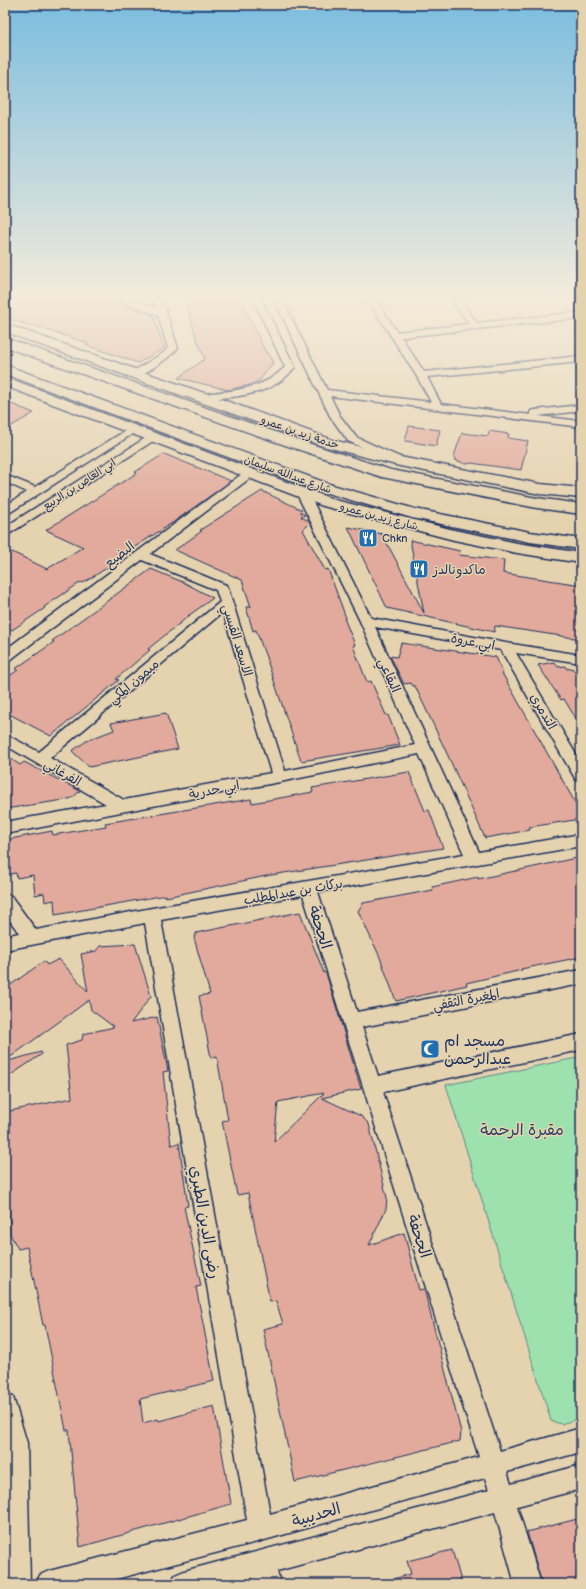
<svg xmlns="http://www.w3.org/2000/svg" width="586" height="1589" font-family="'Balsamiq Sans','Playpen Sans Arabic',sans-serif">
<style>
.green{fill:#9de2ae;stroke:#5c8886}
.building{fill:#e2aa9c;stroke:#1b2f5e;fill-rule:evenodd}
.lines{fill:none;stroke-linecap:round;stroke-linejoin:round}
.street-casing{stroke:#1b2f5e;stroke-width:3}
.secondary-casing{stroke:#1b2f5e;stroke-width:3}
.primary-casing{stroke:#1b2f5e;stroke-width:3}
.street{fill:#e5d3b0;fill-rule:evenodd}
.secondary{fill:#e5d3b0;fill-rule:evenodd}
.primary{fill:#e5d3b0;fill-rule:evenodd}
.labels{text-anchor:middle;stroke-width:3;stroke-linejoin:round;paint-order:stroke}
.far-street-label{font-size:11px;fill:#1b2f5e;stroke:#e5d3b0}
.far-poi-label{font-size:11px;fill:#1b2f5e;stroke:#e5d3b0;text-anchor:start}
.street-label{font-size:13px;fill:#1b2f5e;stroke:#e5d3b0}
.poi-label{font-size:13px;fill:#1b2f5e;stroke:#e5d3b0;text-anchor:start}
.near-street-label{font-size:16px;fill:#1b2f5e;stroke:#e5d3b0}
.near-poi-label{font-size:16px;fill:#1b2f5e;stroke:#e5d3b0;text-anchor:start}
.near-park-label{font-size:16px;fill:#284166;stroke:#e5d3b0}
</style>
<rect width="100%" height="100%" fill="#e5d3b0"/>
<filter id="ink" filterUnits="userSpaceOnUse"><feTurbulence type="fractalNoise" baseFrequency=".025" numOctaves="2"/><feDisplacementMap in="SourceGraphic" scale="8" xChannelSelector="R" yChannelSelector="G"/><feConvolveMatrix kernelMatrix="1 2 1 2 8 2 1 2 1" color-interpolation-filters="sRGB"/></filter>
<g filter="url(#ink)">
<path class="green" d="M581 1057V1418L561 1424 551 1421 446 1085Z"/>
<path class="building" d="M5 297H97L148 313 153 315 164 348 138 363 86 345 88 343 31 325 29 326 5 317Z
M185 297H240L266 353H268L273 363 259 381 247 386H243L229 390 178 378 205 359 196 337Z
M5 402 14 405 34 413 5 430Z
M409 426 440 430 436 446 405 441Z
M489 431 509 434 508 438 528 441 521 470 471 463 466 464 455 460 454 456 462 433 488 436Z
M164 454 231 481 175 521 110 563 113 564 83 583 81 582 44 607 45 608 12 630 5 626V556L12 552 47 569 83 547 46 530 137 473 135 472Z
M262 491 302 510 300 512 305 515 301 517 309 521 310 523 303 530 325 570 328 569 346 618H344L355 645 353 646 367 682 371 681 386 715H388L400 745 301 761 267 660 256 630 253 631 246 607H251L242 580 175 550 202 531 200 530Z
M348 527 382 534 424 613 410 540 460 551 459 555 504 560 503 573 581 585V639L495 626 494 632 387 608Z
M151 569 185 583 213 598 188 616 190 615 148 649 150 650 116 679 119 680 51 736 11 715 5 720V679L18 670 15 669 54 642 52 641Z
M401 643 496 657 503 673H502L581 813V819L529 827 530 830 485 838 450 760 415 686H413L411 683 404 684 390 656 397 657Z
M554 662 558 667 565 666 567 669 572 668 576 673 581 672V727L564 699 561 700 538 665Z
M166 713 178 749 89 767 72 751 88 740 114 730 111 723Z
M5 755 20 765 24 762 80 791 72 798 64 800 5 809Z
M409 772 425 811 429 810 443 848 271 875 166 897V895L55 915 54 900 45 902 44 893 35 895 33 875 17 878 16 873 9 874 8 867 5 868V840L52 831 53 835 106 826 105 823 251 799 252 803 313 792 312 788Z
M581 857V957L521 969 522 970 466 983 467 985 396 1001 379 955 358 911 363 903 433 890 432 887 478 877V879Z
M300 912 324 973H326L361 1089 322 1098 361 1116 369 1124 387 1198 386 1209 369 1245 404 1233 419 1290 424 1289 461 1432 460 1441 295 1482 263 1329 283 1324 276 1301 270 1302 248 1193 237 1195 222 1121 228 1120 217 1057 211 1058 199 996 210 994 194 938 196 933ZM324 1093 318 1099 274 1142 278 1102Z
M135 944 151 996 131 1023 157 1017 168 1071 163 1072 171 1145 179 1143 188 1206 184 1207 201 1286 196 1287 214 1381 140 1399 143 1423 158 1419 159 1421 214 1406 231 1504 80 1547 69 1430H66L45 1325H43L27 1247 18 1249 10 1234 9 1207 5 1203V1112L72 1098 66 1045 82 1040 83 1034 114 1027 91 1010 89 1000 5 1061V989L44 961 47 965 59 959 88 992 81 954 96 951 100 946Z
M41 1052 42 1054 5 1079V1062Z
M581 1518V1584H542L527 1532Z
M452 1550 462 1584H386V1581L411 1574 407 1561Z"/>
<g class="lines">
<g class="street-casing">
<path id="street" d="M109 297H122L156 308 153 297H161L178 348C171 356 142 378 132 376L130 374 132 372 163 353 168 348 158 315Z
M252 297H260L295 367C277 391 248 396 220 398 213 399 205 401 199 399L197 397 199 395 202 394C232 391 263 390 285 367Z
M273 297H281L327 390 431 402 416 375 366 297H374L397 332 469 324 450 297H458L477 323 581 312V318L401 337 424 372 581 356V362L427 377 441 404 531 415 530 413 531 411 535 410 581 405V411L538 416 581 421V427L330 396 340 416 356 437 404 459 405 461 400 464 396 463 348 441 330 416Z
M133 426 137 427 138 429 137 431 9 513 5 514V506L27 492 5 482V475L35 487Z
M152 434 157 437 156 439 9 534 5 535V527Z
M250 470 255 473 254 475 150 554 226 585 228 588 285 771 415 745 360 621 296 492 298 490 302 489 308 492 371 618 506 643 581 655V663L516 653 581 763V781L576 780 501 650 375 627 479 852 581 834V846L318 892 357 1012 581 970V984L362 1027 378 1076 581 1034V1050L383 1092 500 1451 581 1428V1452L507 1472 511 1484 581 1465V1489L517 1506 541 1584H515L495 1512 277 1571 280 1584H254L253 1578 230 1584H171L175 1575 184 1571 489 1490 485 1478 261 1541 97 1584H36L40 1575 49 1571 247 1520 145 923 5 950V936L19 933 5 914V894L11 896 36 930 152 908 464 854 419 754 280 782 5 834V822L106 804 5 745V734L39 752 220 602 216 590 142 560 10 660 5 661V650L246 471ZM223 612 271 773 124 800 50 758ZM303 895 479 1457 270 1514 161 920Z
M5 1394 13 1397 27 1443 30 1584H5Z"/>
</g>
<g class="secondary-casing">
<path id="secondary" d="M5 324 207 394 333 440 400 457 540 484 581 488V498L540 494 400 466 323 446 5 332Z
M5 377 335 500 454 530 517 543 581 553V563L517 553 454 540 323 506 5 386Z"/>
</g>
<g class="primary-casing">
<path id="primary" d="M5 338 301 441 391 470 537 498 581 504V514L537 508 382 477 291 447 5 347Z
M5 365 329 484 415 509 530 532 581 539V549L530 542 412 518 317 490 5 374Z"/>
</g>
<use href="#street" class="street"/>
<use href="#secondary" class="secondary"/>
<use href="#primary" class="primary"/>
</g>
</g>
<linearGradient id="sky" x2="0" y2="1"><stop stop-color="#7bbddf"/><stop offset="0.57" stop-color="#f3ebdb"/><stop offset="1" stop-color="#f3ebdb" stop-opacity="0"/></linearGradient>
<rect width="586" height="520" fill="url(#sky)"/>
<defs>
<g id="restaurant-square" transform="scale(1)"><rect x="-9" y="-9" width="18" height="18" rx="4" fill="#1f6fb2" stroke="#e5d3b0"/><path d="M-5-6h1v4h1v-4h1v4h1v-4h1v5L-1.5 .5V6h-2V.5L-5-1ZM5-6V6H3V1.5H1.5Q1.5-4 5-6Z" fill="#fff"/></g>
<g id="mosque-square" transform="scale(1)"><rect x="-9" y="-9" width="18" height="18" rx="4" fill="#1f6fb2" stroke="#e5d3b0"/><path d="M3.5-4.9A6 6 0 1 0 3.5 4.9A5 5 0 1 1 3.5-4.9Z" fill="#fff"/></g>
</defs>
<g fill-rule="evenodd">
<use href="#restaurant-square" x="368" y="538"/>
<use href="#restaurant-square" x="419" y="569"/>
<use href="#mosque-square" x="430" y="1049"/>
</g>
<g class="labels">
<g class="far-street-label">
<text transform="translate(300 432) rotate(19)" y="4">خدمة زيد بن عمرو</text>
<text transform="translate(288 474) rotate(20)" y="4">شارع عبدالله سليمان</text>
<text transform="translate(79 484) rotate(-33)" y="4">ابي العاص بن الربيع</text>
<text transform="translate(379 516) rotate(15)" y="4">شارع زيد بن عمرو</text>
</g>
<g class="far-poi-label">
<text x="382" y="542">Chkn</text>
</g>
<g class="street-label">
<text transform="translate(119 554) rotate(-37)" y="5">البضيع</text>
<text transform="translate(238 640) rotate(73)" y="5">الاسعد القيسي</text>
<text transform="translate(473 641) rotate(10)" y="5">ابي عروة</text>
<text transform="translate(390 675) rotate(66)" y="5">البقاعي</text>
<text transform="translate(133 681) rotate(-40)" y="5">ميمون المكي</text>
<text transform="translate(544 711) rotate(60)" y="5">التدمري</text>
<text transform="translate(63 772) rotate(30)" y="5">الفرغاني</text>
<text transform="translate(214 789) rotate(-11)" y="5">ابي حدرية</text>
<text transform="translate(293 891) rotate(-10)" y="5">بركات بن عبدالمطلب</text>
<text transform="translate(466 999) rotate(-11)" y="5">المغيرة الثقفي</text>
</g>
<g class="poi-label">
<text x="433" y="574">ماكدونالدز</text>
</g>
<g class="near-street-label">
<text transform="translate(321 927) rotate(73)" y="6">الجحفة</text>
<text transform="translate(206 1222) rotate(80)" y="6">رضى الدين الطبري</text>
<text transform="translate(420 1236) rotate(72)" y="6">الجحفة</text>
<text transform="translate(316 1514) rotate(-16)" y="6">الحديبية</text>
</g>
<g class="near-poi-label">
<text x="444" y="1046">مسجد ام<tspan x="444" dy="18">عبدالرحمن</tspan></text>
</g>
<g class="near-park-label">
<text x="522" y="1135">مقبرة الرحمة</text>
</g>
</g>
<rect width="586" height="1589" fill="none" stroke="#e5d3b0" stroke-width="20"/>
<rect x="10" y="10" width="566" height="1569" fill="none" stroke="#1b2f5e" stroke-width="1.5" filter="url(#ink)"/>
</svg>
